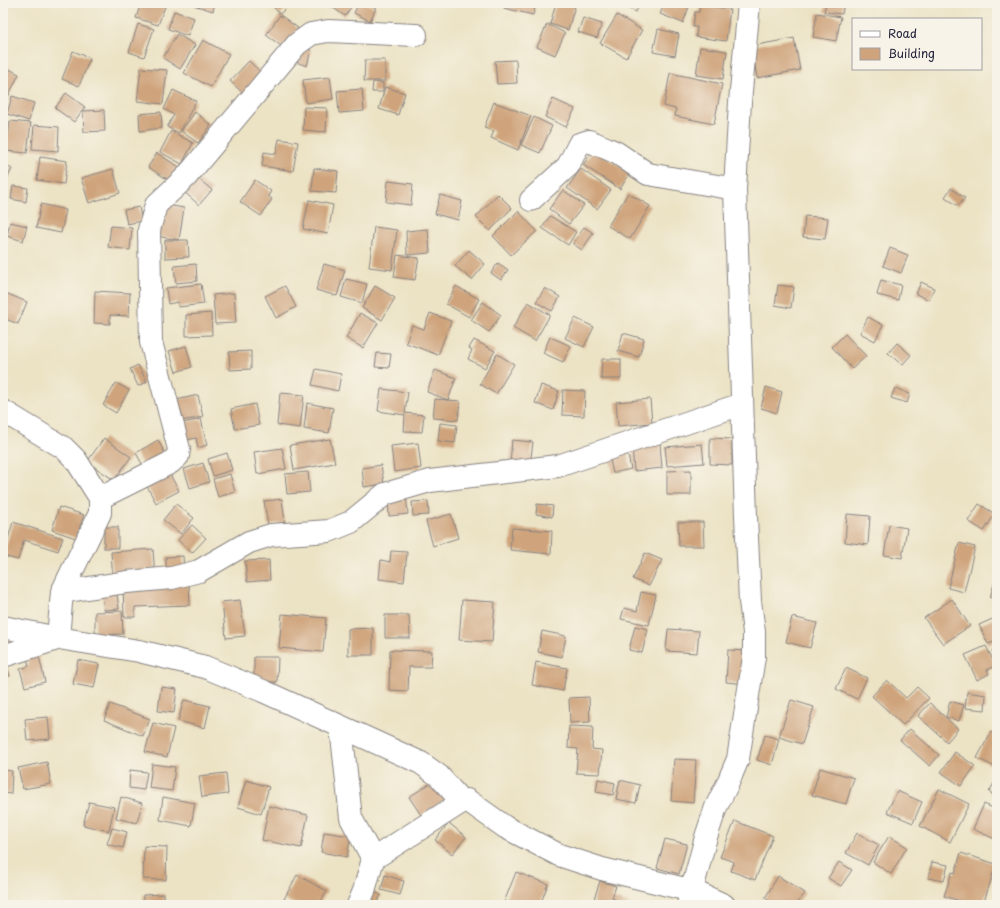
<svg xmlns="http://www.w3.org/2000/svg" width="1000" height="908" viewBox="0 0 1000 908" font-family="'Playpen Sans',sans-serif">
  <rect width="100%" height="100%" fill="#f7f3e8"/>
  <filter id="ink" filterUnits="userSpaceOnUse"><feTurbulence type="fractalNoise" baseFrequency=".025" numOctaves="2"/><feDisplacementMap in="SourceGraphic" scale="8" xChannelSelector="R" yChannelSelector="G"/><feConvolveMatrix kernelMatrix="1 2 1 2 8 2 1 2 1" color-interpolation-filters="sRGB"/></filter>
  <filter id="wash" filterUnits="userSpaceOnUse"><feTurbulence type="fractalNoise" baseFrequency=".012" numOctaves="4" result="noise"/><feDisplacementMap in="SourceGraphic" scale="16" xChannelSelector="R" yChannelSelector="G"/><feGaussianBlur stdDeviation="0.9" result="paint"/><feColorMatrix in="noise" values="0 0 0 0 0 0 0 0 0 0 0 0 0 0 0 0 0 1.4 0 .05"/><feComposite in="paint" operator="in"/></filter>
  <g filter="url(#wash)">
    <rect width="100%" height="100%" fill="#ece3c5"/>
    <g id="blocks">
      <g fill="#cfa47d">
        <path d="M141,3L166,4L158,25L136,18Z"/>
        <path d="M194,3H215L213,11L194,5Z"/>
        <path d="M269,3H291L280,14Z"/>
        <path d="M326,3H354L345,16Z"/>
        <path d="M359,3H366L376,8L370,21L354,13Z"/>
        <path d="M505,3H536L533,15L504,8Z"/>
        <path d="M556,3H567L575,6L568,30L550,24Z"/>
        <path d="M619,3H640L636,12L618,4Z"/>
        <path d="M665,3L690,4L683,23L660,14Z"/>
        <path d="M826,3H844L842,14L824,12Z"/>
        <path d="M700,5L730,9L726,41L696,37L697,27H693L695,12H699Z"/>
        <path d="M174,11L194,18L188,36L168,29Z"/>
        <path d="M817,13L841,17L836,41L813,37Z"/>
        <path d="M280,15L298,28L284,48L266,35Z"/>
        <path d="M617,15L642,30L626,58L600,43Z"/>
        <path d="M583,18L602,24L597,38L578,32Z"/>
        <path d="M138,24L154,29L144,57L129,52Z"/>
        <path d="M547,24L565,33L555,55L537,47Z"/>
        <path d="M658,29L679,34L675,56L653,52Z"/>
        <path d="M177,34L195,45L180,69L163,58Z"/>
        <path d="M794,38L800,70L757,78L752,46Z"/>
        <path d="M203,40L229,54L211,87L184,73Z"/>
        <path d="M298,47L311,50L307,66L293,61Z"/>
        <path d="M700,47L727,51L723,79L696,75Z"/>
        <path d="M73,51L90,58L79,86L62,79Z"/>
        <path d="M365,60H385V81H364Z"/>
        <path d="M516,60L517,83L497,84L495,61Z"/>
        <path d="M249,61L265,76L246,96L230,81Z"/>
        <path d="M3,66L19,74L8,97L3,94Z"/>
        <path d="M141,68L167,70L163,104L137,101Z"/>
        <path d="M670,73L722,84L714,124L675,116L676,109L664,106Z"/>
        <path d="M330,77L333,99L306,103L303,80Z"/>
        <path d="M373,82L383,83V92H372Z"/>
        <path d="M385,87L405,93L398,115L379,109Z"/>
        <path d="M362,89L364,111L339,113L337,91Z"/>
        <path d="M173,90L196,101L179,133L167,127L174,115L164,109Z"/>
        <path d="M66,93L85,107L74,122L55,108Z"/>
        <path d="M12,96L34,103L29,121L7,114Z"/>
        <path d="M553,99L575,109L566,127L545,117Z"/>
        <path d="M494,102L531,116L518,150L491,138L494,131L484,128Z"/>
        <path d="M304,107L327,108L326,132L303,130Z"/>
        <path d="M104,110L105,131L84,132L83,111Z"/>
        <path d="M161,112L162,128L140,131L139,114Z"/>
        <path d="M195,112L211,125L198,143L181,131Z"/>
        <path d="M534,117L552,126L540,153L521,145Z"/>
        <path d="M10,121L31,123L27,153L6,151Z"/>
        <path d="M34,125L59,127L58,151L32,149Z"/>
        <path d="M171,131L193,143L182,164L160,152Z"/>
        <path d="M279,139L298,142L293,171L262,166L264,152L276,154Z"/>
        <path d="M594,149L630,173L620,189L583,165Z"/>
        <path d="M157,153L179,167L170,181L148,167Z"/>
        <path d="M40,157L67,161L64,184L37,180Z"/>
        <path d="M3,164L12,169L3,188Z"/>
        <path d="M314,168L338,171L336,193L312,191Z"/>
        <path d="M113,169L120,193L89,203L81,178Z"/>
        <path d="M581,169L611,190L597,209L567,188Z"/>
        <path d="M195,176L212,190L199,205L182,190Z"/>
        <path d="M255,180L271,191L268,196L272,199L261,216L240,202Z"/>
        <path d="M388,181L413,184L411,205L386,202Z"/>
        <path d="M13,186L28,188L26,202L11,199Z"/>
        <path d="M951,188L965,198L958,206L945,197Z"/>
        <path d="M563,190L584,205L569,224L549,209Z"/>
        <path d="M628,193L650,206L630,239L608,226Z"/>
        <path d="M498,194L512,208L490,231L476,217Z"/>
        <path d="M440,195L462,201L458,220L435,214Z"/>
        <path d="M309,200L333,205L328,234L303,229Z"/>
        <path d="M41,204L66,210L61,233L36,228Z"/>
        <path d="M161,204L184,208L179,240L156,236Z"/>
        <path d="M139,207L142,221L127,224L124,210Z"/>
        <path d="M518,211L537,231L511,255L493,236Z"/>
        <path d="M550,216L576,232L568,245L542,228Z"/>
        <path d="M805,216L828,218L825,239L803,237Z"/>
        <path d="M10,222L27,226L23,241L7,236Z"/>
        <path d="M111,226L132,228L130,250L108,247Z"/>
        <path d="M374,227L397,230L392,270L369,267Z"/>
        <path d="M584,227L593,233L582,250L573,244Z"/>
        <path d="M428,229L430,253L407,255L406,231Z"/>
        <path d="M165,240H188L189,257L165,258Z"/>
        <path d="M890,248L908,255L901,273L883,266Z"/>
        <path d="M469,250L485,264L472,280L455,266Z"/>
        <path d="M397,255L419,258L415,280L394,277Z"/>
        <path d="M498,263L508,270L501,280L491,273Z"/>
        <path d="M196,264L197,281L176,283L174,266Z"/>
        <path d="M324,264L345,270L337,296L316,290Z"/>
        <path d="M346,279L367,284L362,303L341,297Z"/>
        <path d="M881,280L901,285L898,300L877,295Z"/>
        <path d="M921,282L934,288L929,300L916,294Z"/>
        <path d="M201,284L204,304L178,307V302L168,304L166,288Z"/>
        <path d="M778,285L794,287L791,308L775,305Z"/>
        <path d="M285,286L296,307L276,318L265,296Z"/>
        <path d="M375,286L395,298L382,320L362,308Z"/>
        <path d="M456,286L479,299L469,317L446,304Z"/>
        <path d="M545,288L560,297L552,311L536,302Z"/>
        <path d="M95,291L130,293L129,316L110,315V324L94,323Z"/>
        <path d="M3,292L27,302L18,324L3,318Z"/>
        <path d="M234,293L236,323L215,324L213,295Z"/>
        <path d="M483,302L501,315L489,332L471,320Z"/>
        <path d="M528,302L550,315L535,341L513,328Z"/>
        <path d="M211,313L212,335L186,336V315Z"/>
        <path d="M360,313L378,323L363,348L346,338Z"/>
        <path d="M430,313L451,321L438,355L406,343L412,325L424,329Z"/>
        <path d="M868,317L883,325L875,341L860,333Z"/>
        <path d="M575,318L594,327L584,347L565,338Z"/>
        <path d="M623,333L644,339L639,357L618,351Z"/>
        <path d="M845,334L866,356L852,369L832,347Z"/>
        <path d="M550,337L571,346L563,362L543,353Z"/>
        <path d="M474,340L495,351L485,368L468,359L472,350L469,348Z"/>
        <path d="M897,343L911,355L902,365L888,353Z"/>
        <path d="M186,346L192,367L176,372L169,351Z"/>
        <path d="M251,351V369L230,370L229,352Z"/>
        <path d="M377,353L391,354L389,368L375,367Z"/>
        <path d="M497,354L514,364L496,394L480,384Z"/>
        <path d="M602,359H621V379H601Z"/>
        <path d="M138,365L147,382L138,386L130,369Z"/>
        <path d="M316,369L341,374L338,391L312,385Z"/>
        <path d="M435,370L456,378L448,400L427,392Z"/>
        <path d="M116,383L129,390L116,413L103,405Z"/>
        <path d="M541,385L559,391L553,410L535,403Z"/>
        <path d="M766,387L782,392L777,413L761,408Z"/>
        <path d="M895,388L910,394L907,403L891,398Z"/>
        <path d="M381,389L408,392L405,413L424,415L422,432L404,431L405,415L378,411Z"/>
        <path d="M563,390L585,391L584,416L562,415Z"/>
        <path d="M280,393L304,395L300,428L277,425Z"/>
        <path d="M198,395L203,417L176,422L172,401Z"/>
        <path d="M435,399L460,401L458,420L433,418Z"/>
        <path d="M650,399L652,423L618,426L616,402Z"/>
        <path d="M307,403L333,408L329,433L304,429Z"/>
        <path d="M255,404L259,425L235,429L231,409Z"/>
        <path d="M201,419L207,445L198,448L196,438L187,440L183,423Z"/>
        <path d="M440,423L457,425L455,443L438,441Z"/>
        <path d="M104,438L131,457L114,480L87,462Z"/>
        <path d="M710,438L732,439V465L710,464Z"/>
        <path d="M330,439L335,463L294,470L290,445Z"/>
        <path d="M158,440L168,459L146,471L136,453Z"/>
        <path d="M512,440L533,442L530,465L510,463Z"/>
        <path d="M418,443L421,468L394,472L391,446Z"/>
        <path d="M660,443L662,468L634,471L632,446Z"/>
        <path d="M702,444L704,463L667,466L665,447Z"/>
        <path d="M282,448L286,469L257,474L254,452Z"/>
        <path d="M627,451L631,469L613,473L609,456Z"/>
        <path d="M227,453L232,470L213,476L208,459Z"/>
        <path d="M203,463L209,482L190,488L184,469Z"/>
        <path d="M381,465L384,484L364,487L362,468Z"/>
        <path d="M167,469L179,491L156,503L144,481Z"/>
        <path d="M691,470V495H667V471Z"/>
        <path d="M308,472L310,492L287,494L285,474Z"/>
        <path d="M230,474L235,492L218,497L213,479Z"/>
        <path d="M406,494L408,514L389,516L388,495Z"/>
        <path d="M282,499L285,522L268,525L264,501Z"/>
        <path d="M428,501L429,515L413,516L412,502Z"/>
        <path d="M176,504L194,518L181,534L163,520Z"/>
        <path d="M537,504L553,506L552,517L536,514Z"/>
        <path d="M979,504L995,514L984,531L968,521Z"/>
        <path d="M59,507L84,515L76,538L52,530Z"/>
        <path d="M451,514L458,538L433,546L426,521Z"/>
        <path d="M847,514L870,516L868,545L845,542Z"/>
        <path d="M13,522L63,538L58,551L24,540L18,560L3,556Z"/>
        <path d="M678,522H703L704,546H679Z"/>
        <path d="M192,525L206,538L192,553L178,540Z"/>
        <path d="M889,525L907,528L902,558L884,555Z"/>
        <rect x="104" y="527" width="14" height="21"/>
        <path d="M512,528L552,531L551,554L510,550Z"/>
        <path d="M959,543L975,547L964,592L948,588Z"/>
        <path d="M153,549L155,577L113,580L111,552Z"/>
        <path d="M391,551L407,552L404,582L379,579L381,560L390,562Z"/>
        <path d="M645,553L662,560L649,586L633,579Z"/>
        <path d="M183,556L184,573L166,574V557Z"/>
        <path d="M269,560L270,580L247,582L245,561Z"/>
        <path d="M997,575V599L990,597Z"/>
        <path d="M189,583L190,605L135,607V617H124L123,586Z"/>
        <path d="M116,586L119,609L104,610L101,588Z"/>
        <path d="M641,592L656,595L649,625L621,619L624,608L637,611Z"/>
        <path d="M952,599L970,626L943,644L924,618Z"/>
        <path d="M240,600L245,636L226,638L222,602Z"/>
        <path d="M462,600L495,602L492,642L459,640Z"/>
        <path d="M122,611L123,634L95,635V612Z"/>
        <path d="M282,614L326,618L323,652L279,648Z"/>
        <path d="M385,615H409L410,638H385Z"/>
        <path d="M792,617L817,623L810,648L786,642Z"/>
        <path d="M997,617V641L988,644L979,625Z"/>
        <path d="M635,626L648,629L642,653L629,650Z"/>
        <path d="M373,628V655H348V629Z"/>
        <path d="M668,629L699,631L697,653L666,651Z"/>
        <path d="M542,631L566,636L562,657L538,652Z"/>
        <path d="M986,646L996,666L987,670L989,674L977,680L965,655Z"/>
        <path d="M997,648V663L992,650Z"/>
        <path d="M390,650L432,651L431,667H409L408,691L389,690Z"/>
        <path d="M728,650L749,651L746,684L726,682Z"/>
        <path d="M39,656L45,682L25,687L20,669L29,666L27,658Z"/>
        <path d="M254,657H278L277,682H254Z"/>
        <path d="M5,660L10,676L3,678V661Z"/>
        <path d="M78,660L99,664L94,688L73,684Z"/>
        <path d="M536,662L567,668L563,691L532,685Z"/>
        <path d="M846,668L867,678L857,699L836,689Z"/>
        <path d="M887,680L906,698L917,687L929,698L903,725L872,696Z"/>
        <path d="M161,687L177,689L174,713L158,711Z"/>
        <path d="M967,692L986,695L985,710L965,708Z"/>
        <path d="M589,697L590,722L570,723L569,698Z"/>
        <path d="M184,700L210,706L205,728L178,721Z"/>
        <path d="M791,700L814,707L802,744L779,737Z"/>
        <path d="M950,701L964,705L959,721L946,717Z"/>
        <path d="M930,703L958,729L947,742L918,716Z"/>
        <path d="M110,704L150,719L143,736L104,720Z"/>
        <path d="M48,717L50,739L27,741L25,719Z"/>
        <path d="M153,723L174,728L167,757L145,752Z"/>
        <path d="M569,726L593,727L592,749L602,750L600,774L576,773L578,749L568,748Z"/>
        <path d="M910,729L939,755L930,766L900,740Z"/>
        <path d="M991,732L997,735V768L977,758Z"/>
        <path d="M765,735L779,739L772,765L757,760Z"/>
        <path d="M955,752L975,766L961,786L941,772Z"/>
        <path d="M674,759L696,760L693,803L671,801Z"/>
        <path d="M47,762L51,784L23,789L18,768Z"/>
        <path d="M152,764L175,767L172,791L149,788Z"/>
        <path d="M820,768L854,778L846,804L812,795Z"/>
        <path d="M3,770L12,771L11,794L3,793Z"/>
        <path d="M130,770L147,772L144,790L129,788Z"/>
        <path d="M226,773L228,794L202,797L199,776Z"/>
        <path d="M997,778V796L989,792Z"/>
        <path d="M437,779L449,797L421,815L409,797Z"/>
        <path d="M598,779L615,783L613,795L596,792Z"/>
        <path d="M246,780L269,787L261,814L238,807Z"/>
        <path d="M620,780L640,785L636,803L616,799Z"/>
        <path d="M939,789L969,804L950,842L920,826Z"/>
        <path d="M897,791L922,802L913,823L887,812Z"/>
        <path d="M121,797L142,803L137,823L116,818Z"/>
        <path d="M163,797L195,803L191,826L160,820Z"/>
        <path d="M89,802L114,807L109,831L83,825Z"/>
        <path d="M984,804L997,810V840L973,829Z"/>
        <path d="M269,806L308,815L301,848L262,840Z"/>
        <path d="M735,821L773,836L755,880L731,871L734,862L720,857Z"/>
        <path d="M449,823L466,837L452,854L435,840Z"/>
        <path d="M112,828L127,832L123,848L107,844Z"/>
        <path d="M324,832L351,836L347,857L321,852Z"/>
        <path d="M857,833L879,845L868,865L846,853Z"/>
        <path d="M889,836L907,847L891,874L873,862Z"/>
        <path d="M665,839L687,844L679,874L657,868Z"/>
        <path d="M144,846L167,847L166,880L143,879Z"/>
        <path d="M961,853L996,864L983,905H972L944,896L952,872L955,873Z"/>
        <path d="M839,862L852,870L841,886L828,878Z"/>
        <path d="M932,862L948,865L944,881L928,878Z"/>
        <path d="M516,872L548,884L540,905H503Z"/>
        <path d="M297,875L327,891L319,905H296L284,899Z"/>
        <path d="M385,875L404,881L400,895L381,890Z"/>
        <path d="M778,876L805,893L796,905H776L765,898Z"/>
        <path d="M600,881L616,886L612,898L631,905H592Z"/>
        <path d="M367,888L381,895L376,905H368Z"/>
        <path d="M164,894L165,905H143V895Z"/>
      </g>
    </g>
  </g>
  <g filter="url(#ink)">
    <use href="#blocks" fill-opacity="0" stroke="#878280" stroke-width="1"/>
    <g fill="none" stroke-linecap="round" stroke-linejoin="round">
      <defs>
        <g id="street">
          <path d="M531,200L568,166L579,144L589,141L606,148L617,153L648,174L735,189"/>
          <path d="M3,411L64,448L76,460L100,498V513L62,592L58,638"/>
          <path d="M100,498L170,463L178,456L179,449L151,342L149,230L156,205L186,177L297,44L311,34L328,31L416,35"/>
          <path d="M62,592L127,582L172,578L199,571L249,542L271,535L329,531L351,522L385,494L430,481L558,466L742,404"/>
          <path d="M3,627L58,638L139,651L205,667L263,691L421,763L439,776L462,802L467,800L505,827L559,855L602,869L693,891L724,905"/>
          <path d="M3,656L57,639"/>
          <path d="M341,727L351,818L373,859"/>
          <path d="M358,905L364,891L373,859L462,802"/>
          <path d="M688,905L706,837L716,807L727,785L738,759L754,657V632L750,601L746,516L735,189L740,102L749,3"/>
        </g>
      </defs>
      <use href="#street" stroke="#878280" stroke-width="24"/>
      <use href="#street" stroke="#fff" stroke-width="22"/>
    </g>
  </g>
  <rect width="1000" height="908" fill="none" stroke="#f7f3e8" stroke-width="16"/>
  <rect x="852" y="18" width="130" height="52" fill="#f7f3e8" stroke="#a29fa3"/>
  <rect x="860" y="31" width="20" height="6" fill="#ffffff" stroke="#a29fa3"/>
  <text x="888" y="38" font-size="12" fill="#22223b">Road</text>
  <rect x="860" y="48" width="20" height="12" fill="#cfa47d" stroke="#a29fa3"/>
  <text x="888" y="58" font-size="12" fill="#22223b">Building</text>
</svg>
